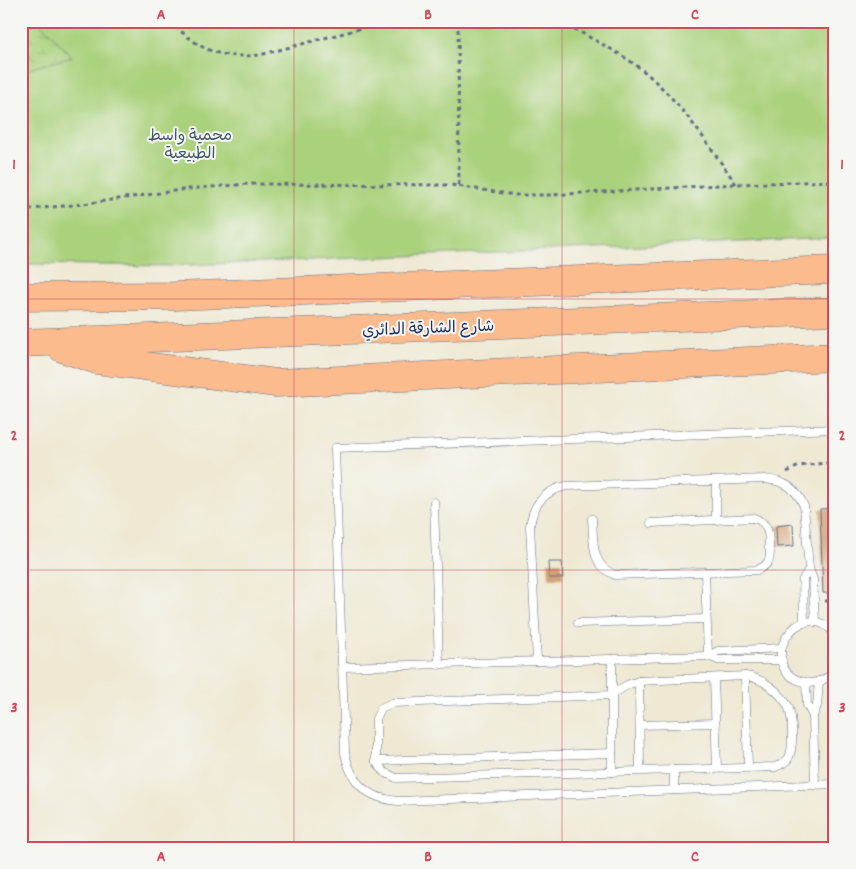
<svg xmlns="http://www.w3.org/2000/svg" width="856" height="869" viewBox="0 0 856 869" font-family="Dekko,'Playpen Sans Arabic',sans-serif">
  <defs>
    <pattern id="wetland-marsh" width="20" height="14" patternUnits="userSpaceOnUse" patternTransform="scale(1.25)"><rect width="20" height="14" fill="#aad17b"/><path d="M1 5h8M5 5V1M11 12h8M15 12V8" fill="none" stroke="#92b46d"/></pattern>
  </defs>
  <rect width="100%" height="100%" fill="#f6f6f2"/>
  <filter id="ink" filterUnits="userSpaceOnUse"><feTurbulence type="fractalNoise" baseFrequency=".02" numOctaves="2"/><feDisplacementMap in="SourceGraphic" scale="10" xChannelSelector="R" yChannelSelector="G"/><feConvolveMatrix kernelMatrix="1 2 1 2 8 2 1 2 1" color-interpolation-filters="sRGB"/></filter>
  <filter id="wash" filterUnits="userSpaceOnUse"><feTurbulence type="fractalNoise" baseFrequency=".0096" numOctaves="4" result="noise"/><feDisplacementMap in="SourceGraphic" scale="20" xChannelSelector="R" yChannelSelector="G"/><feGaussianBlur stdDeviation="1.12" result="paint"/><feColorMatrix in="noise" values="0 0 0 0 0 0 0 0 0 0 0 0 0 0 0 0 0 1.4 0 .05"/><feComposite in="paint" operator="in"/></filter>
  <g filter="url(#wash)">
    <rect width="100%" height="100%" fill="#efe9d4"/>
    <path fill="#aad17b" stroke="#62806c" d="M21,21H835V238L169,266L21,264Z"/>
    <path fill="url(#wetland-marsh)" stroke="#62806c" d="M40,22L72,57L21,71V27Z"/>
    <g id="blocks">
      <g fill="#d3a174">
        <path d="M835,508V593H823L820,509Z"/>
        <path d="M793,524L794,546L777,547L776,526Z"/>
        <path d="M548,562H562L563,578H549Z"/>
      </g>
    </g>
  </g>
  <g filter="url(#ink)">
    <use href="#blocks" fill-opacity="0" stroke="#657087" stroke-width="1"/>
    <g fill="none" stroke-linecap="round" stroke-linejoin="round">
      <defs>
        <g id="lane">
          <path d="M835,429L335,448L345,753C351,783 366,798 398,801L835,784"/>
          <path d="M716,481V520"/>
          <path d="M434,502L439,665"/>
          <path d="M592,519C594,542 590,565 615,575L757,570C762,568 767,565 769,560C770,556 770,551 769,548C769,534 769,523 754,518L651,523"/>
          <path d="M705,572L708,656"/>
          <path d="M578,623L706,619"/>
          <path d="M804,623L803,579L809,569"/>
          <path d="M835,634C799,591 752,669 804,682C816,685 827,679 835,671"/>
          <path d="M708,656L718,660H782"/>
          <path d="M537,661L530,526C533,504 544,491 566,486L765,479C785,481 796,488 804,506L809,569L813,579L815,622"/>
          <path d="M343,667L708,656L718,651L781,648"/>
          <path d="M745,676C763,678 779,691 788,706C793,716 794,751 788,759C785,763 780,765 775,767L396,778L384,772L376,761V719L381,708L392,703L611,695L627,685L639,681Z"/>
          <path d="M745,676L748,767"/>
          <path d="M714,678L717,768"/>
          <path d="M639,681L640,770"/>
          <path d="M806,682L807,705L813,716"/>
          <path d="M640,725L715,723"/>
          <path d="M376,761L612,753"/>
          <path d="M612,772V659"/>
          <path d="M815,785L813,716L817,706L819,681"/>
          <path d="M674,790V770"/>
        </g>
        <g id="highway">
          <path d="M21,297L175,296L835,270"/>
          <path d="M21,343L835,311"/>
          <path d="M62,348L97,360L276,383L835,357"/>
        </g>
      </defs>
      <use href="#lane" stroke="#657087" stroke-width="9"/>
      <use href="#highway" stroke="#657087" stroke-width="29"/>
      <g stroke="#657087" stroke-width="3" stroke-dasharray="4 4" stroke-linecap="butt">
        <path d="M169,21C202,50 215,59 260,55L378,24L435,21"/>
        <path d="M458,21L459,186"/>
        <path d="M560,21C586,36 616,50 640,68C680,100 707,143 736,184"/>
        <path d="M21,210L83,204L188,189L248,184L451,185L515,195H551L736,184L835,181"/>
        <path d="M787,472L799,466L835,462"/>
        <path d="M825,601H835"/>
      </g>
      <use href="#lane" stroke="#fff" stroke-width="8"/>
      <use href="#highway" stroke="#fbbb8d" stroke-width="28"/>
    </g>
  </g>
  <path fill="none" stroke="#d1495b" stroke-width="1" stroke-opacity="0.55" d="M294,21V848M562,21V848M21,299H835M21,570H835"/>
  <g text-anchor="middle" stroke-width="4" stroke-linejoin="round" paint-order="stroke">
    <g font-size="16" fill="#3f5865" stroke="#f6f6f2">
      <text x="190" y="140">محمية واسط<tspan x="190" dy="18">الطبيعية</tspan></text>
    </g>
    <g font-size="16" fill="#1b2f5e" stroke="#f6f6f2">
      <text transform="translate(428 327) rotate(-2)" y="6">شارع الشارقة الدائري</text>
    </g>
  </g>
  <rect width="856" height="869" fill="none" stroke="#f6f6f2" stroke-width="55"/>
  <rect x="28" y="28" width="800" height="814" fill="none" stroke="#d1495b" stroke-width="2"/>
  <g font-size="16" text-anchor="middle" font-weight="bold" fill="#d1495b">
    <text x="161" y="19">A</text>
    <text x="428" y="19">B</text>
    <text x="695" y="19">C</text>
    <text x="14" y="169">1</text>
    <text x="842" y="169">1</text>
    <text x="14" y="440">2</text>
    <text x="842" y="440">2</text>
    <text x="14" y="712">3</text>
    <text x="842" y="712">3</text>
    <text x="161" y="861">A</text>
    <text x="428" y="861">B</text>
    <text x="695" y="861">C</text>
  </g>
</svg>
